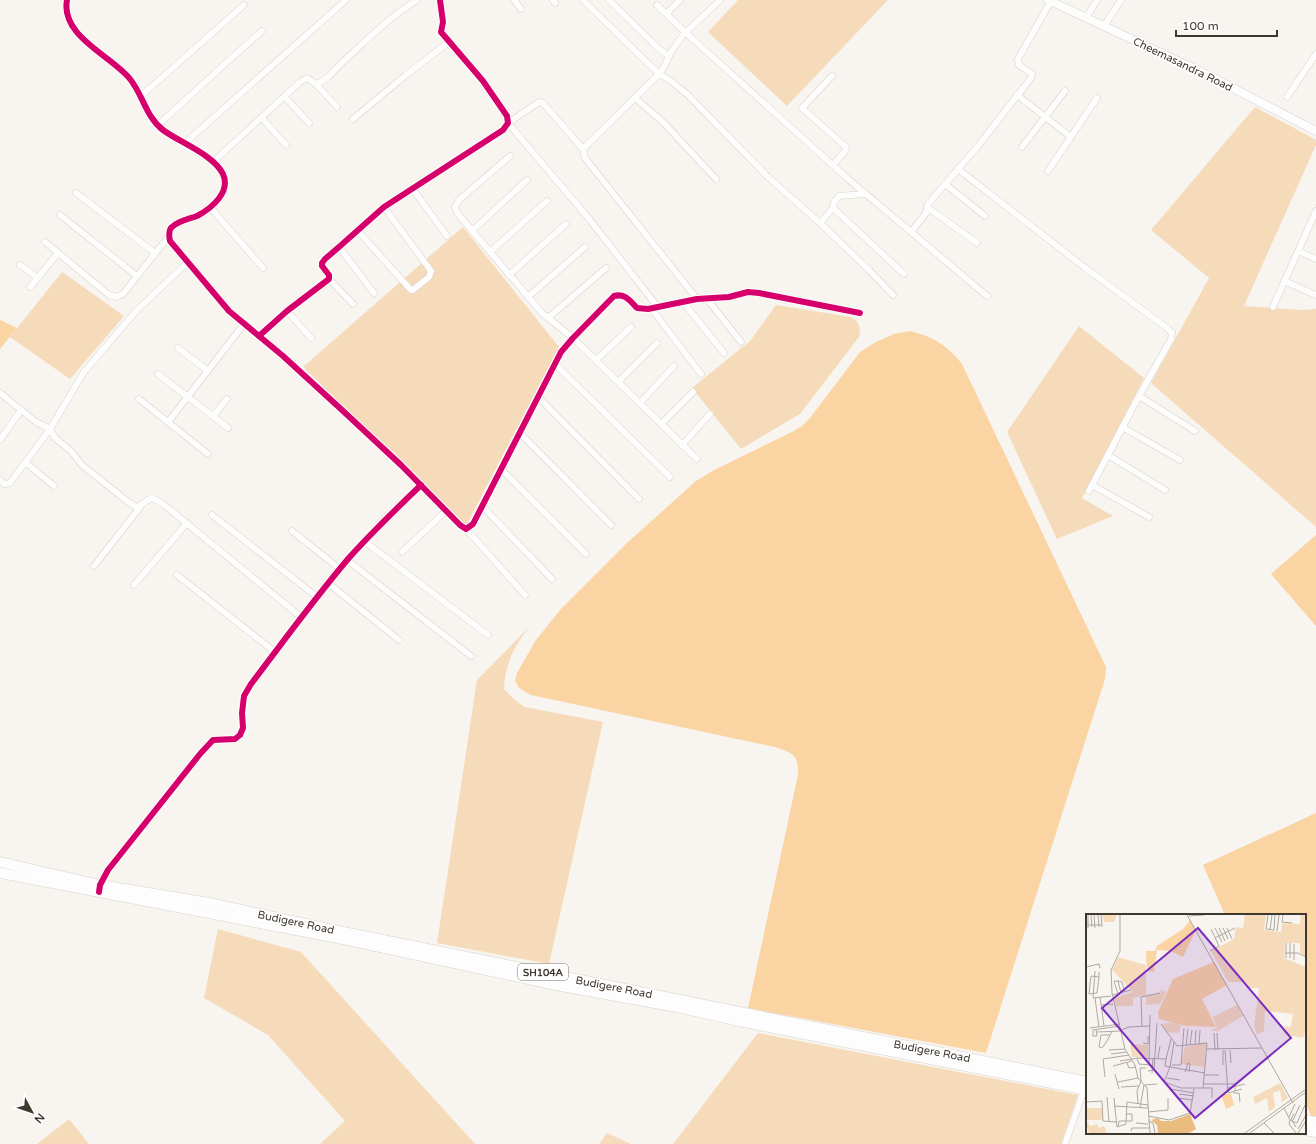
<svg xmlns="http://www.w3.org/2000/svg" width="1316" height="1144" viewBox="0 0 1316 1144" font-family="'Varela Round',sans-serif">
  <rect width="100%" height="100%" fill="#f8f4ef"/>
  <g fill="#f6dbbb">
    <path d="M738,0H888L787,106L708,32Z"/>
    <path d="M1255,107L1316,140V145L1244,306L1303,310L1316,309V527L1151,383L1209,278L1151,230Z"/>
    <path d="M463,227L559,347L466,526L303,367Z"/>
    <path d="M62,272L124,316L70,379L10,337Z"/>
    <path d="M776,305L851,317C859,321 861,328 859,337L800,414L741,449L692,388L750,341Z"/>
    <path d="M1079,326L1144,378L1082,498L1113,516L1057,539L1007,432Z"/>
    <path d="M533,623C516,642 505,663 504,689L515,700L525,707L603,722L549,964L437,943L477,680Z"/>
    <path d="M218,929L301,952L475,1144H320L345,1121L268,1035L204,998Z"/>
    <path d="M758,1033L1078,1095L1061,1144H673Z"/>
    <path d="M69,1119L89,1144H37Z"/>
    <path d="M607,1133L631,1144H599Z"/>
  </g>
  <g fill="#fad4a3">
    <path d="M0,320L17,328L0,349Z"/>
    <path d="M910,331C934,337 947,345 962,364L1106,667L1105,679L986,1053L748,1008L798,775C799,755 793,753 775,747L531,695L519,688L515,681L517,673L536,640L561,609L627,543L696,481L714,470L792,432L802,426L810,418L860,352L876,342L894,334Z"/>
    <path d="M1316,535V626L1271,574Z"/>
    <path d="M1316,813V1116H1311L1305,1101V915H1225L1203,865Z"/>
  </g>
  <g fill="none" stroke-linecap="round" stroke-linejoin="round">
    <defs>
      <g id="minor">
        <path d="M67,0C60,36 112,56 130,79C143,95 146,117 163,130C179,142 214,155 223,174C231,192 212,208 197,216C189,219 178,221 172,227C168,230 169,236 170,241L229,311L283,356L342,410L401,465L460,525L466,529L473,524L561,352L573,338L614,296C625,293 630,301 637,308L648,309L697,299L729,297L748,292L759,293L860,313"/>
        <path d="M514,0L521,9"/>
        <path d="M553,0L555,3"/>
        <path d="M583,0L659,74L668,79L687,94L768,177L820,223L869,270L893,295"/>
        <path d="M609,0L659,49L669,56"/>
        <path d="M657,5L685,32L847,178L987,296"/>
        <path d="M666,14L680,0"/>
        <path d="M1086,18L1097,0"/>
        <path d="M1104,26L1121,0"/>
        <path d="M832,76L802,108L846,147V150L833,165"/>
        <path d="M316,84L337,107"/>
        <path d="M1017,95L1071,137"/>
        <path d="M141,96L244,5"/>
        <path d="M285,97L309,123"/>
        <path d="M1287,97L1316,54"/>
        <path d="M635,98L663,122L716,179"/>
        <path d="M262,118L286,145"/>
        <path d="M353,119L406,75L449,42"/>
        <path d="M158,125L227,62L262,31"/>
        <path d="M185,143L346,0"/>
        <path d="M1022,147L1065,91"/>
        <path d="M583,149L543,103L539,102L508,123L590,220L657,306"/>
        <path d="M510,156L459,200L455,207L458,214L542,313L573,338L697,459"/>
        <path d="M213,162L300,82L307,78L316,84C328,81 337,66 347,58C369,38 391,16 417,0"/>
        <path d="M958,169L1084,267L1167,328L1172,333L1171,339L1139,396L1089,491"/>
        <path d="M1048,171L1097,98"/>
        <path d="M945,184L985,216"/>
        <path d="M412,188L447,236"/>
        <path d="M76,193L155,253"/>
        <path d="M210,207L263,268"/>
        <path d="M927,207L977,243"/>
        <path d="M833,208L904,274"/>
        <path d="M60,215L137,276"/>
        <path d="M820,223L833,208L834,202L839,196L866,194"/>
        <path d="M357,230L411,290H413L429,277L431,271L384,207"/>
        <path d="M472,231L527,180"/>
        <path d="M912,231L926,213L928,204L978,146L1031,78L1032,74L1019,65L1018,59L1051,1"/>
        <path d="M45,242L109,295L116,297L123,294L169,236"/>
        <path d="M339,247L374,293"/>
        <path d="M1298,251L1316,259"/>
        <path d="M490,252L547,201"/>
        <path d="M20,265L38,278"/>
        <path d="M509,275L566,224"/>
        <path d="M329,279L353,304"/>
        <path d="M1284,281L1316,295"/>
        <path d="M30,287L58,253"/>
        <path d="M528,297L585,247"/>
        <path d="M697,299L585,158L583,149L659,74L664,67L671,52L683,35L720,0"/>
        <path d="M707,299L741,342"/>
        <path d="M683,302L724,353"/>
        <path d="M1273,307L1316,211"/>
        <path d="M651,308L701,374"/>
        <path d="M287,311L311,338"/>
        <path d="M548,318L606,268"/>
        <path d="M259,336L287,311L329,279V275L322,266V263L325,259L339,247L384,207L503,130L508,123L507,116L483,81L441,32L443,22L440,0"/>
        <path d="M178,348L208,371"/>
        <path d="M596,360L631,327"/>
        <path d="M555,364L670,477"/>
        <path d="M158,374L228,428"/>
        <path d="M618,382L657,343"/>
        <path d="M0,393L36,422L50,429L55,438L71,451L82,465L127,501L136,507C142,506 145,500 152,498L163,504L301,617"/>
        <path d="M1139,396L1195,431"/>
        <path d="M538,397L639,499"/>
        <path d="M139,399L208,454"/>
        <path d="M640,403L674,366"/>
        <path d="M213,416L227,399"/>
        <path d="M168,422L244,324"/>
        <path d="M661,424L693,392"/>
        <path d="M1122,427L1180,460"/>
        <path d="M520,433L611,525"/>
        <path d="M0,440L21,410"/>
        <path d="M682,445L710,414"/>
        <path d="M1108,455L1165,490"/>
        <path d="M26,463L54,486"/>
        <path d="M501,469L586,554"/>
        <path d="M0,480L4,484L10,483L50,429L84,372L136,311L188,262"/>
        <path d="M1092,485L1149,517"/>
        <path d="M482,506L552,579"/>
        <path d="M212,515L317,597"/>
        <path d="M466,529L525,595"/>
        <path d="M292,531L340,569"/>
        <path d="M364,541L488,635"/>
        <path d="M402,552L446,511"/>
        <path d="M347,560L471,656"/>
        <path d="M94,566L141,506"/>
        <path d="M177,575L275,652"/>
        <path d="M328,583L399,640"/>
        <path d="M134,585L187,523"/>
        <path d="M100,887L108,870L200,754L213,740L235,739L240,735L243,728L242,713L244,696L251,684C283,642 314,599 348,559C371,533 396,509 421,485"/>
        <path d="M1065,1144L1084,1090"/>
      </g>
      <path id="tertiary" d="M1048,0L1204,73L1316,131"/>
      <g id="primary">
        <path d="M0,862L100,885L209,903L343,932L1087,1082"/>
        <path d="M0,873L343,939L556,985L677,1007L739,1021L1087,1090"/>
        <path d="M1305,1120L1316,1122"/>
        <path d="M1305,1130L1316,1132"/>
      </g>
    </defs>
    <use href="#minor" stroke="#d7d2cb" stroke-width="7"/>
    <use href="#tertiary" stroke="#d7d2cb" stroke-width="9"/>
    <use href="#primary" stroke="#d7d2cb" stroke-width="11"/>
    <use href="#minor" stroke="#fefdfd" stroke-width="6"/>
    <use href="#tertiary" stroke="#fefdfd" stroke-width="8"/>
    <use href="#primary" stroke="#fefdfd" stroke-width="10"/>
    <defs>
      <g id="cycleway">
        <path d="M67,0C60,36 112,56 130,79C143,95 146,117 163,130C179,142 214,155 223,174C231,192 212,208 197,216C189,219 178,221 172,227C168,230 169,236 170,241L229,311L283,356L342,410L401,465L460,525L466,529L473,524L561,352L573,338L614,296C625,293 630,301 637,308L648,309L697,299L729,297L748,292L759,293L860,313"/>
        <path d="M259,336L287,311L329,279V275L322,266V263L325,259L339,247L384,207L503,130L508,123L507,116L483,81L441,32L443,22L440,0"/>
        <path d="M99,892L100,885L108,870L200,754L213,740L235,739L240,735L243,728L242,713L244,696L251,684C283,642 314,599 348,559C371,533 396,509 421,485"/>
      </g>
    </defs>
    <use href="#cycleway" stroke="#fff" stroke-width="8"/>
    <use href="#cycleway" stroke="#d6006c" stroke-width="6"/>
  </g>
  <g text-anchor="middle" stroke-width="3.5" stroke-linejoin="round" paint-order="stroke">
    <rect fill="#fff" stroke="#79746d" stroke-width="1" x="518" y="964" width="50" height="16" rx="3"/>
    <g font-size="10" font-weight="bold" fill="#3f382f">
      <text x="543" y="976">SH104A</text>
    </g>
    <g font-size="11" fill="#3f382f" stroke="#fff">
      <text transform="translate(1183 64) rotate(26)" y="4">Cheemasandra Road</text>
      <text transform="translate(296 922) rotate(12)" y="4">Budigere Road</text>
      <text transform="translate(614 987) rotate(11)" y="4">Budigere Road</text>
      <text transform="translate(932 1051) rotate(11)" y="4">Budigere Road</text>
    </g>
  </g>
  <g transform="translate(1086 914)">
    <rect width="220" height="220" fill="#f8f4ef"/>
    <path d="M16,1H31L28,8H18ZM159,1H180L178,16L195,18L196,9L214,10L215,1H220V42L214,39V29H199L198,44L220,53V115L217,124L198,120L199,112L205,113L207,100L179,97L178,117L171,121L168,112L173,74H161L159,68H142L125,37L148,25L150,13L157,14ZM32,43L60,51V81L47,84V92H30L28,84L47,78L26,56ZM74,75L80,78L74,90L60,91V82L75,79ZM151,91L157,102L132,117L124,116L131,114L127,103ZM87,108L95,111L93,119L80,118L76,110ZM120,128L118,153L95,150L99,133ZM44,130L62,131V143H46ZM194,169L202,184L196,188L194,176L187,179L189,193L183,198L181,184L169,190L167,183ZM1,194H17V206H1ZM2,208L4,212L11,210L13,214L18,212L21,219H3L0,210Z" fill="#f6dbbb"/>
    <path d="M104,6L110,16L97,43L84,37L71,36L68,58L61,57L60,37H69L71,32L97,15ZM128,48L141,71L116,85L130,113L100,112L73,105L72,98L87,65ZM135,180H145L148,191L140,195Z" fill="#fad4a3"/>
    <path d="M104,200L110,215L103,219H72L71,211L65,206L72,204L75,207H85Z" fill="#eabc7e"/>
    <path fill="none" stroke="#aea9a2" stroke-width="1" d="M2,1V14M5,1L6,13M8,1L9,14M12,1L13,13M15,1L16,13M34,1V37L25,56L26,79L39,135L49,151L52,164L61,174L64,219M101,1L207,189M182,1L180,15L188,16L189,1M197,1L196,8L206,9M103,2L118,1M0,11H16M129,14L136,28M133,14L139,27M137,14L142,25M141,14L146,25M184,16L186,1M191,17L193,1M129,24L149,14M208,30V46M124,37L133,32L125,15M199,39H212L220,43M200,44V29M204,44V29M0,53L13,50L14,54M9,57L7,84L25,82M13,63L5,62L3,80L11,79L13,63V58M32,67L36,68L39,78M32,80L28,67H32L35,79M27,81L45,76M14,83L18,112M9,84L13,113M15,91L27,90M75,110L91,132L121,129L117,174H95L78,168M56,112L55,83L74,79M4,114L34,110M10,115L11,122H7V116L34,112M35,116L43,113L64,112M11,118L35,117M128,119L129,136M131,119L132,136M24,121H15L13,133L16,134L21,127L26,117M57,129L62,130V123H64M109,130L110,116M113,130L114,116M104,131L106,116M100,132L102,115M120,135L176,134M23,136L39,135M137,136V151M139,136L142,179L156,175M144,136L145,149M25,140L41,138M51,144L53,150L64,151M72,144L74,132M80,145L79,152L84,153L88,128M34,147L52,144L80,145L85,125M41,149L43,154L50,153M63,149L64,101M86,151H95L98,114M27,152L46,147M62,157L68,156L71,109M99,158L102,149L104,150L103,158M66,159L67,144M29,160L33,175M119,161H133M19,163L17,145L43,141M81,164L94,166M32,168L52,164M78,168L84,153L119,159M118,170H149V177M59,171L71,170M35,173L53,172M117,174H126V184M142,174L159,170M84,175L108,179M147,179H153L154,188M93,180L108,182M21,183L23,208M28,184L31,213L40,210L41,188L62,191M92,184L107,186M0,188L16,187L17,207L30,208M52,189L51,177L55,167L54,154H60M28,192L62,194M54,193L58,171M198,194L204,206L203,210L210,219M62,198L82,196V184M208,200L205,205L210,213M62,202L83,206L104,199L108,175M203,203L209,190M204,206L211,209L219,191M207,206L214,191M62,207L67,209L69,219M50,209L62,210M178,209L188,219M32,213L33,207H46V200H40M212,215L220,201M45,217L46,214H63M159,219L220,175M164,219L220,178M212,219L220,207"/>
    <path fill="#7b2cbf" fill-opacity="0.15" stroke="#7b2cbf" stroke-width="2" d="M112,14L205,124L109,204L16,94Z"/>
    <rect width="220" height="220" fill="none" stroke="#3f382f" stroke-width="2"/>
  </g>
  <g transform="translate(32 1112) rotate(130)" stroke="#ffffff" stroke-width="3" paint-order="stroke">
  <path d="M0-3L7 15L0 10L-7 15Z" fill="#3f382f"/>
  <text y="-6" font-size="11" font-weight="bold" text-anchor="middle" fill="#3f382f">N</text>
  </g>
  <path d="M1176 30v6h101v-6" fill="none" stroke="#3f382f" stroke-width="2"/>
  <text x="1182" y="30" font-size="12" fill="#3f382f" stroke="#ffffff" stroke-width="3" paint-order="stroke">100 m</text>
</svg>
